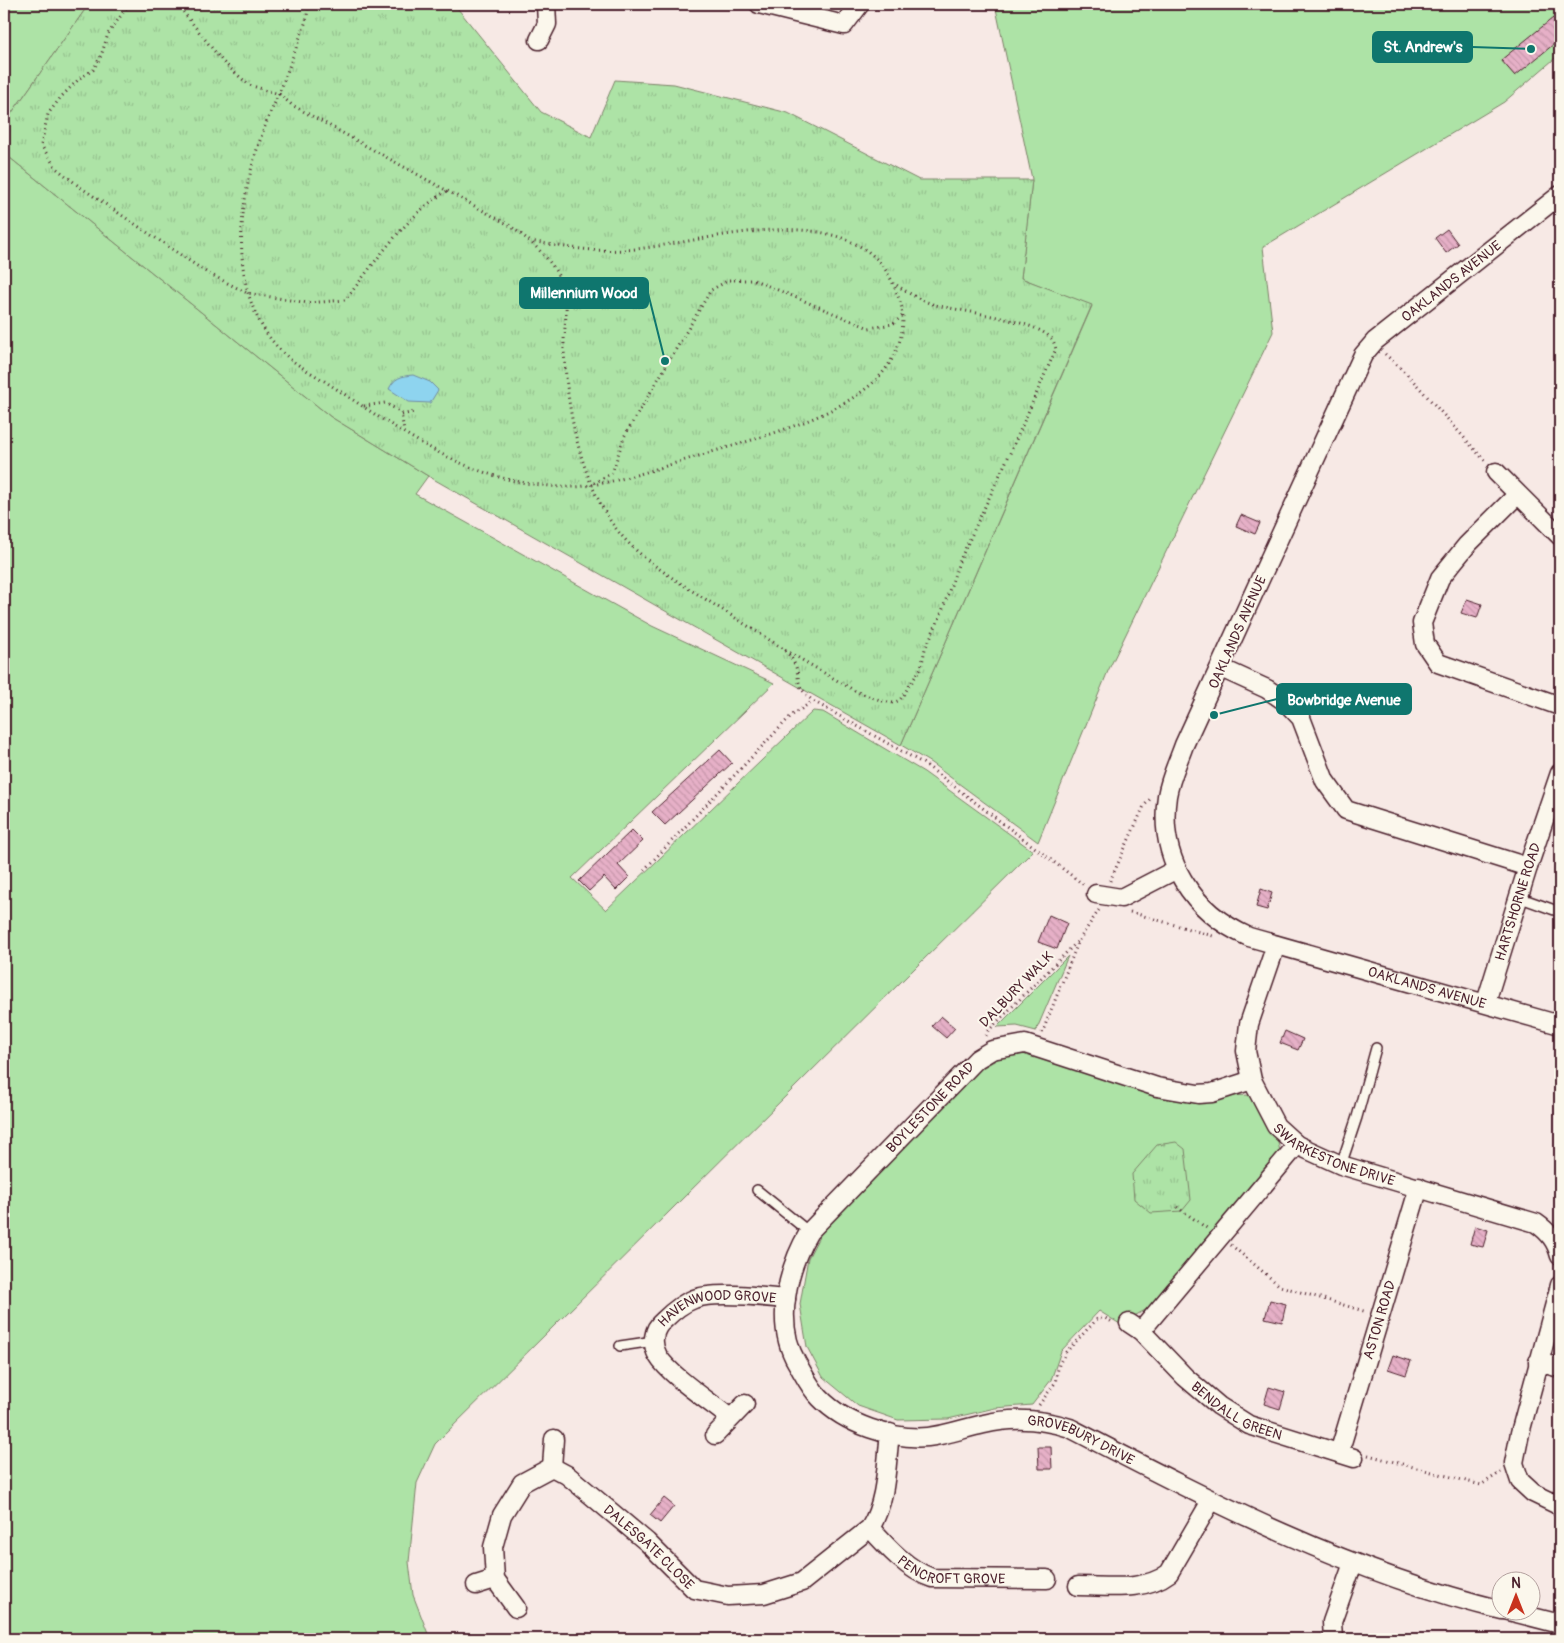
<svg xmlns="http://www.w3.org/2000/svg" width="1564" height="1643" viewBox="0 0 1564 1643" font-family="Pangolin,sans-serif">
  <defs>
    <pattern id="park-tufts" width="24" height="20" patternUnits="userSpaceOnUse" patternTransform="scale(1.25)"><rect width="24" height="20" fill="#ade3a6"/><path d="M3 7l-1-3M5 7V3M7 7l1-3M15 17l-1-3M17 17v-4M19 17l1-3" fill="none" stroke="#96c28f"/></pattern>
    <pattern id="building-back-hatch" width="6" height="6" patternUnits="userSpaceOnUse" patternTransform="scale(1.25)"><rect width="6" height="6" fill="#e6b0c7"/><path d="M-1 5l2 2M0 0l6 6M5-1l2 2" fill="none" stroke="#c797ab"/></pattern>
  </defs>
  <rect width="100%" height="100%" fill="#f7e9e5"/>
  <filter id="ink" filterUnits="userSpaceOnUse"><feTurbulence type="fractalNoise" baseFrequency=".02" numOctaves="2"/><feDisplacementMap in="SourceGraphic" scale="10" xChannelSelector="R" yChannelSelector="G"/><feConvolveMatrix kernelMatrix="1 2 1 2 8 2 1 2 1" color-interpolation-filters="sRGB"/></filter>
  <g filter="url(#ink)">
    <g fill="#ade3a6" stroke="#7c8168">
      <path d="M4,4H89L4,124Z"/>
      <path d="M995,4H1560V54L1504,102L1263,247L1273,332L1108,671L1038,842L931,763L901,745L1092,306L1021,278L1032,179Z"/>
      <path d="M4,153L331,417L428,476L415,494L652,626L774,683L572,878L606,910L813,711L823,712L924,772L1033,851L435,1444L417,1483L409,1562L413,1595L430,1639H4Z"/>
      <path d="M1068,956L1036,1031L1017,1026L997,1027Z"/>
      <path d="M1024,1052L1156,1097L1198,1103L1229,1096L1249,1095L1277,1136L1280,1152L1147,1309L1120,1324L1099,1311L1061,1351L1051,1380L1032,1405L995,1408L948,1419L898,1420L858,1406L823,1377L807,1347L800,1304L808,1258L821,1233L972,1074L1001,1057Z"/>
    </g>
    <g fill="url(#park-tufts)" stroke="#7c8168">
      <path d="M89,4H454L541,112L591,137L615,80L674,84L788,113L919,180H1032L1021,278L1092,305L901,745L428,476L331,417L4,153V124Z"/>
      <path d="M1176,1142L1185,1149L1191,1200L1182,1211L1151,1213L1134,1199L1132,1174L1157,1145Z"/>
    </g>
    <path fill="#8ed4ef" stroke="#738ca1" d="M413,375L430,382L438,390L430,403L409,402L389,389C394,378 401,376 413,375Z"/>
    <g fill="url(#building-back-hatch)" stroke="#4a1f2b">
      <path d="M1553,18L1560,27V39L1515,76L1501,60Z"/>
      <path d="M1447,229L1458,244L1446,253L1435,238Z"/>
      <path d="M1241,515L1260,523L1255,534L1236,526Z"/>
      <path d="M1467,599L1482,604L1477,618L1461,613Z"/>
      <path d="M720,750L732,763L665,825L652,812Z"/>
      <path d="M632,830L643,841L618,865L629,877L616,890L604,877L589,891L579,881Z"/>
      <path d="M1261,889L1272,893L1267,910L1256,907Z"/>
      <path d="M1049,915L1067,923L1057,949L1038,942Z"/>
      <path d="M941,1016L955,1028L946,1038L932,1026Z"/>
      <path d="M1285,1031L1303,1039L1298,1050L1280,1043Z"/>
      <path d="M1475,1226L1488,1230L1483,1247L1470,1244Z"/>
      <path d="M1270,1300L1286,1304L1282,1322L1265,1318Z"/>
      <path d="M1393,1355L1411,1361L1406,1375L1388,1369Z"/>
      <path d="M1269,1387L1285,1392L1280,1409L1264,1404Z"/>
      <path d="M1038,1447H1051L1052,1469H1039Z"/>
      <path d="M664,1498L674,1506L660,1523L650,1515Z"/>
    </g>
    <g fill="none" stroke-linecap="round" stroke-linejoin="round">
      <defs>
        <g id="lane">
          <path d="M1518,897L1560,912"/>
          <path d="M1341,1165L1357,1117L1376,1048"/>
          <path d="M757,1190L809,1232"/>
          <path d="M620,1346L654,1341"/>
        </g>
        <g id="street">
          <path d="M759,4L844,25L860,4"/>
          <path d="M539,40L547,24L546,4"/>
          <path id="s1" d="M1560,195L1375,341L1363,355L1184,745C1178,762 1170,778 1167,796C1158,859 1192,912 1249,937L1560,1025"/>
          <path d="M1496,472L1560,536"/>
          <path d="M1517,495L1467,545L1440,578L1422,623L1425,644L1438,663L1560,706"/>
          <path d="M1221,668L1267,689L1286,702L1301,718L1325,781L1346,810L1528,867"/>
          <path d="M1096,894L1121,898L1177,869"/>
          <path id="s2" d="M1276,945L1249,1024L1246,1051L1252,1080L1276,1126L1297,1145L1341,1165L1536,1223C1549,1232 1556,1241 1560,1256"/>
          <path id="s3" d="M1486,1002L1528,867L1560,773"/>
          <path id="s4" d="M1252,1080L1212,1093L1198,1094L1157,1087L1025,1044L992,1050L977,1059L809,1232C787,1269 774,1324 797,1363C804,1375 810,1388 820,1398C845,1424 892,1440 928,1437C947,1435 965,1428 984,1424C1013,1417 1042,1419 1070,1428C1209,1500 1349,1573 1502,1610"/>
          <path d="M1560,1285L1520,1433L1514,1463L1520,1481L1533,1493L1560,1506"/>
          <path id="s5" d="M1129,1323L1141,1331L1185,1377L1219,1406L1249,1425L1354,1458"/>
          <path d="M1141,1331L1297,1145"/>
          <path d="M1538,1362L1560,1368"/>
          <path id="s6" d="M730,1418C712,1403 669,1375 658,1356C651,1344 653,1329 663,1321C672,1312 683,1303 694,1299C713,1291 765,1297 786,1299"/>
          <path d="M715,1435L745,1404"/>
          <path id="s7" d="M1339,1453L1419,1187"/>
          <path d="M552,1467L554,1439"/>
          <path id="s8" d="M870,1528C887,1547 908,1570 932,1578L1047,1579"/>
          <path d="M476,1585L495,1579"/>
          <path d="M1078,1586C1108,1586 1144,1592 1169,1573L1211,1501"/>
          <path id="s9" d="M516,1608L495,1579L493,1547L502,1515L522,1483L552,1467L567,1475L647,1542L694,1589L728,1596L764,1594L802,1582L870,1528C887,1500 886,1465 890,1433"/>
          <path d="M1505,1610L1560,1624"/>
          <path d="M1333,1639L1332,1622L1353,1563"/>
        </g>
      </defs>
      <use href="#lane" stroke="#4a1f2b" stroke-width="12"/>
      <use href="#street" stroke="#4a1f2b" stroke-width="21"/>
      <g stroke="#4a1f2b" stroke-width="3" stroke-dasharray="1 4" stroke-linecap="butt">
        <path d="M129,4L108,34L101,56L93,70L80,78L61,97L48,114L41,145L56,168L80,187L206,272L247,293L308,303L345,300C376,262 405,216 447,191"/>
        <path d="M177,4L223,62L249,85L279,94C241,172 214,295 290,359C303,369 319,377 332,386C398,429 463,478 542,485C556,487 571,488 585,486C622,481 659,468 695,457C750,440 835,420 877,379C896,360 909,328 900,302C890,271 878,253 847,240C788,215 699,242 636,249C600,253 567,248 531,241"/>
        <path d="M309,4L306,21L279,94L292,105L509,225C531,241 554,260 563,287C570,307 563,329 564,350C567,407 578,468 608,517C630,553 668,575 702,597C729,614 756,631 782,648C786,652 791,656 793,661C803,678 791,682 813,701L926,765L1084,885"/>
        <path d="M1385,354L1407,374L1485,461"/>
        <path d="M364,406L385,403L401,412L404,432"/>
        <path d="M402,415L414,412"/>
        <path d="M594,483L612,473L624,437L711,290L729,280H754L869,328L893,324L902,316"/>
        <path d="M785,650L857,692L883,701L893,703L900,700L921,668L925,649L940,617L959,562L1011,451L1056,349C1055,346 1054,342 1052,339C1034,319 963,312 936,305C921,301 908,293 895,284"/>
        <path d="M644,870L791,716L813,701"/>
        <path d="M1110,881L1144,806L1150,799"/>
        <path d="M1130,912L1213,936"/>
        <path d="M1042,1033L1079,940L1099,910"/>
        <path d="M986,1036L988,1031L1077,942"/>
        <path d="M1177,1207L1208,1229"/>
        <path d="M1231,1245L1280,1286L1367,1312"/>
        <path d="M1039,1405L1055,1383L1059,1364L1066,1352L1098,1318H1105L1114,1323"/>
        <path d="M1368,1455L1481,1485L1501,1472"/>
      </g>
      <use href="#lane" stroke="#fbf7ec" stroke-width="9"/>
      <use href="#street" stroke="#fbf7ec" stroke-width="18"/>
    </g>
  </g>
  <g text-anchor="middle" stroke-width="4" stroke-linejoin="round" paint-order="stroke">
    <g font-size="14" fill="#4a1f2b" stroke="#fbf7ec">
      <text transform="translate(1451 281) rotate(-38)" y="5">OAKLANDS AVENUE</text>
      <text transform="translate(1237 632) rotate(-66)" y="5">OAKLANDS AVENUE</text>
      <text dy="5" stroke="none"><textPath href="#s3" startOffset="105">HARTSHORNE ROAD</textPath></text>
      <text dy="5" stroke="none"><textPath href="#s1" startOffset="1098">OAKLANDS AVENUE</textPath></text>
      <text transform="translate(1016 989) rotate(-46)" y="5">DALBURY WALK</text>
      <text transform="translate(930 1107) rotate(-46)" y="5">BOYLESTONE ROAD</text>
      <text dy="5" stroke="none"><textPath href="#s2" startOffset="258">SWARKESTONE DRIVE</textPath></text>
      <text dy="5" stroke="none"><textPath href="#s6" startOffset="192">HAVENWOOD GROVE</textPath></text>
      <text dy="5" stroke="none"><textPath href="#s7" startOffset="139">ASTON ROAD</textPath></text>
      <text dy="5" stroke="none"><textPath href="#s5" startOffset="141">BENDALL GREEN</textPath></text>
      <text dy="5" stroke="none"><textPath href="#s4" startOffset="985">GROVEBURY DRIVE</textPath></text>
      <text dy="5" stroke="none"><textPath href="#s9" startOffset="299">DALESGATE CLOSE</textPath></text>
      <text dy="5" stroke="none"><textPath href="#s8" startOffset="98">PENCROFT GROVE</textPath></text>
    </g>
  </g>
  <path fill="none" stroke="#0f766e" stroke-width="2" d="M1531 49L1472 47M665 361L648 293M1214 715L1277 699"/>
  <g fill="#0f766e" stroke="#fbf7ec" stroke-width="2">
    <circle cx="1531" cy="49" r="5"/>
    <circle cx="665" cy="361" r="5"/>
    <circle cx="1214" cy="715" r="5"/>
  </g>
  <g fill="#0f766e" stroke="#0f766e" stroke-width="2">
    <rect x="1373" y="32" width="99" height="30" rx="5"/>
    <rect x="520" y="278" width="128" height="30" rx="5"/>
    <rect x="1277" y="684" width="134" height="30" rx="5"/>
  </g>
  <g font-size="15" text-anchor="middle" font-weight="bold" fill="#fff">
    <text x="1423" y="52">St. Andrew's</text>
    <text x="584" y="298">Millennium Wood</text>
    <text x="1344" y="705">Bowbridge Avenue</text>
  </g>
  <rect width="1564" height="1643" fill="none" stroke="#fbf7ec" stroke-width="20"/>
  <rect x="10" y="10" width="1544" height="1623" fill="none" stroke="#4a1f2b" stroke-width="2" filter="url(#ink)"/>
  <g transform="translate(1516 1596)"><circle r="24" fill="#fbf7ec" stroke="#b4a19f"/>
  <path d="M0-4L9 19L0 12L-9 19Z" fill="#c8321e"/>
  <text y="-8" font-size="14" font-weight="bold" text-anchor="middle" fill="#4a1f2b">N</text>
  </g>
</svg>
